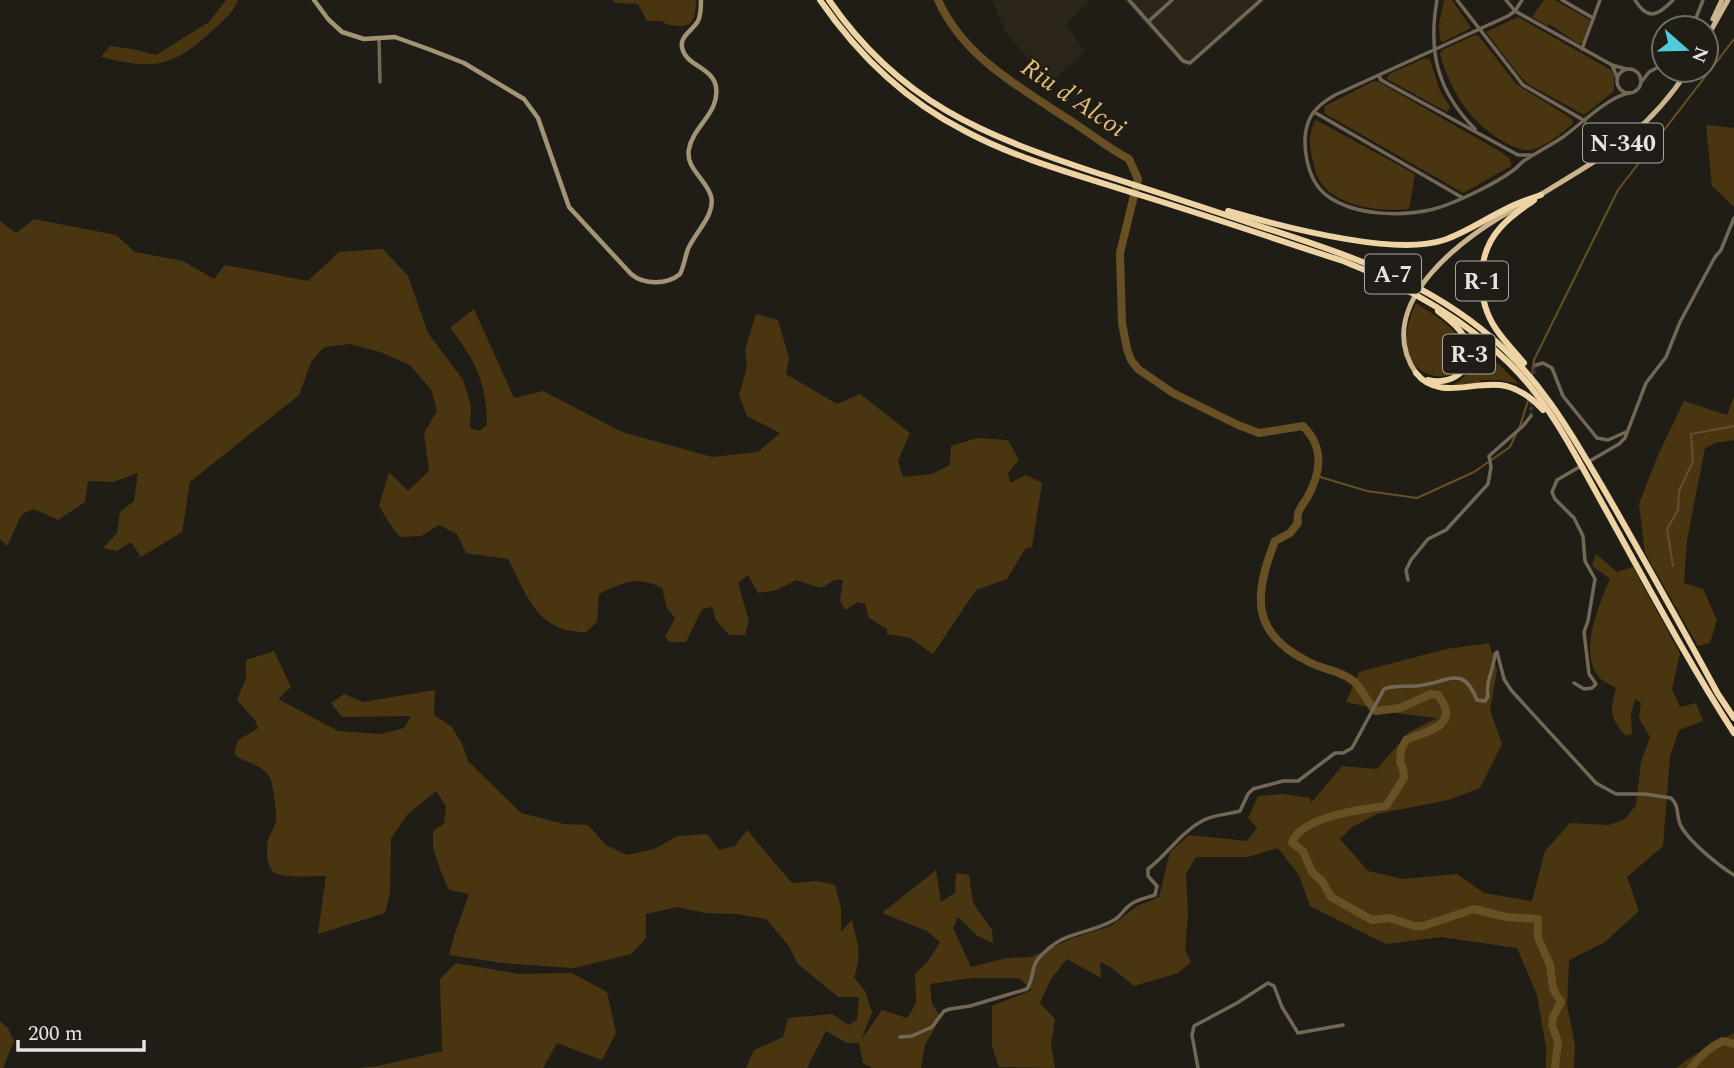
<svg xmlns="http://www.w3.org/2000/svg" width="1734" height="1068" viewBox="0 0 1734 1068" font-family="Spectral,serif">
  <rect width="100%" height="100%" fill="#201d16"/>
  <g fill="#2c261a">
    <path d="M992,0H1089L1066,24L1085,51L1051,83L1005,32Z"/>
    <path d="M1124,0H1266L1187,69Z"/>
  </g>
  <g fill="#493611">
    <path d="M226,0H238C233,13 224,20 214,29C173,68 154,70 101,57L110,46L133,49L156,55L209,22Z"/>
    <path d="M612,0H696C695,25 692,29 665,24L663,21H647L638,4L616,3Z"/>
    <path d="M1444,0H1452L1471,28L1443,42L1440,40L1439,24Z"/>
    <path d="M1544,0H1555L1590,20L1583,42L1579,44L1549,24L1548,26L1532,17Z"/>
    <path d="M1518,17L1611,70L1614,75V91L1584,115L1528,84L1519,75L1486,32Z"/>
    <path d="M1475,35L1479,36L1516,84L1572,119L1573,124C1561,133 1546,147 1531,150C1522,151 1514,147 1506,143C1470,123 1451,92 1440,54L1442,50Z"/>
    <path d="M1425,58L1430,60L1440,91L1450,107L1447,112L1387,79L1389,74Z"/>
    <path d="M1374,81L1379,82L1501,152L1510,159L1511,166L1463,193L1324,113L1325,106Z"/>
    <path d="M1316,120L1415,174L1409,209C1381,212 1333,207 1318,178C1315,172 1314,164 1312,157C1309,146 1309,129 1316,120Z"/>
    <path d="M1706,125L1734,128V207L1712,186Z"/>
    <path d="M34,219L116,235L135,252L183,261L214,279L225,265L308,281L339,252L383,249L408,276L428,333L463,380L471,406L470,428L480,431L487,425C487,384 475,359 450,328L474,309L514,398L543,391L622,432L712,457L758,452L780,433L747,416L739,395L747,367L745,350L756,314L778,320L789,358L786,374L837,404L860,394L910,433L898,461L903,477L932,474L950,465L951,446L977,438L1008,440L1019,460L1008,473L1010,483L1026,475L1042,483L1032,547L1025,549L1007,579L976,590L933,654L910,638L887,634V629L869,618L865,604L858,602L845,610L840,601L843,580H835L821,588L796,580L777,590L758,593L748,575L738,583L749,621L745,635H729L716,620L712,607L702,609L686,642H670L665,637L675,618L667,608L662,588C636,575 624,582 599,594L597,622L586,632C537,633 527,595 508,559L466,553L457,534L439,525L421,536L401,537L394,530L379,506L389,472L408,491L429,471L424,433L437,411L432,391L410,365L380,352L350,344L324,347L311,362L299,395L190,482L182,532L141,557L131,542L117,551L103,548L117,533L120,512L134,501L138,473L113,482L88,481L85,502L58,520L34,509L22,514L7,546L0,539V221L16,233Z"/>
    <path d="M1416,303C1427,311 1441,318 1451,328C1509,391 1370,402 1416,303Z"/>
    <path d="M1470,337L1519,384L1498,380H1480L1479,383L1451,386C1471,376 1478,358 1470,337Z"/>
    <path d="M1734,396V440L1715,443L1705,448L1687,540L1684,583L1703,589L1717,620L1710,643L1698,646L1645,553L1639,504L1658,455L1684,401L1727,415Z"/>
    <path d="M1596,554L1617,572L1633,567L1680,654L1672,689L1680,707L1696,703L1703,721L1679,730L1670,756L1663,846L1627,877L1639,911L1605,942L1569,960L1567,1005L1575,1045L1574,1068H1546V1047L1537,995L1517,948L1441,937L1386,944L1310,906L1299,875L1278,848L1248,857H1196L1186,874L1188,915L1185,949L1191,962L1178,973L1134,986L1112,968L1100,962L1101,978L1067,959L1051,979L1040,1003L1055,1019L1051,1045L1055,1068L999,1067L992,1046V1006L1032,990L1019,978H972L930,984L932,1004L941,1017L925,1045L921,1068H872L863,1063L859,1043H847L826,1031L807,1068H746L754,1050L783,1037L788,1018L832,1014L849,1025L857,1020L859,997H838L798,964L788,945L766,919L737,914L706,913L677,907L646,914V938L631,954L574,968L502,963L449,955L454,936L469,894L449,890C442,874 429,847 434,830L444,824L446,806L436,791L407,815L391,838L390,893L385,913L318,934L326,876C312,876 289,878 277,874C266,870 266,850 268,840C270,833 275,828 276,820C277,814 273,783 270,778C261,763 247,764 235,755C235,735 245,739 258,728L255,720L237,700L246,678V660L274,651L291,687L278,699L338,731L381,734L404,728L411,716L342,717L331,703L344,694L363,702L435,690L434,715L452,727L462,744L468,761L521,813L564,824L588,825L606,845L627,855L654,849L678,836L707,834L719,850L735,846L747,830L792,883L817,881L835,885L841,908V932L852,920C857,942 863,955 854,977L865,991L872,1012L861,1040L882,1010L907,1018L916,1003L915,974L928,961L940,942L927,931L882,913L936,870L941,902L955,893L956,873L969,875L973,903L992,930L993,943L976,935L958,917L953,928L971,967L1007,958L1031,957L1073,938L1111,926L1137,906L1159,897L1170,852L1189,835L1247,841L1257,828L1248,818L1258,796L1283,794L1310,798L1311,803L1342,766L1377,769L1409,732L1437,718L1401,714L1346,702L1359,672L1446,649L1489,643L1497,670L1490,710L1502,744L1480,788L1448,800L1377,814L1352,827L1340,839L1368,871L1403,879L1457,874L1484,893L1532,901L1545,851L1570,823L1609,825L1625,819L1636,805L1641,762L1650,737L1639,718L1641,703L1635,699L1631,714L1632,734L1626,736C1609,717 1610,712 1616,688C1612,685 1605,683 1602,680C1576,657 1599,605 1610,579L1592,566Z"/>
    <path d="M456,963L519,974L572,973L607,992L616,1033L602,1060L557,1043L543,1068H357L378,1066L442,1051L440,979Z"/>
    <path d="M0,1021L8,1028L14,1041L3,1068H0Z"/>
    <path d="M1734,1033V1068H1676L1691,1057Z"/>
  </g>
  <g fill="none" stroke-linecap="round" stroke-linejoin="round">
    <g stroke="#675024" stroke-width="2">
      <path d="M1532,375L1534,360L1618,190L1734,39"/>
      <path d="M1519,429L1528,401"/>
      <path d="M1317,476L1367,491L1417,498L1474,472L1510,447L1516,434"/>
      <path d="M1673,566L1667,529L1678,510L1679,491L1693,461L1691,434L1734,426"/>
    </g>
    <g stroke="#675024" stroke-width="8">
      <path d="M938,0C963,57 1021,88 1071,121C1090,133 1108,148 1129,159L1138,179L1120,253L1122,323L1127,349L1131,360L1138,369L1173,393L1238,425L1259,433L1303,426C1325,448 1321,473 1307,498C1301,508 1296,511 1298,523L1290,533L1275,541C1253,596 1251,634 1309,662C1322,669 1337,670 1349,678C1362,685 1365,701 1376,711L1400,708L1431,694L1438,695C1462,726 1427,731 1406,740L1401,750L1400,762L1403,769L1404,778L1386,806C1362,809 1300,817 1292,843L1303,851L1312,872L1322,881L1331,897L1372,920L1390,918L1414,926H1423L1474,909L1506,917L1538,919V938L1550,965L1553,989L1561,1002L1553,1017L1552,1025L1558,1042L1555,1068"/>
      <path d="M1691,1068C1700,1056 1709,1047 1723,1041L1734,1044"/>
    </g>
    <g stroke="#3e3b34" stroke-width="3.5" stroke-dasharray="3.5 2" stroke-linecap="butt">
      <path d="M1532,379L1536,365"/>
      <path d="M1531,416L1532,390"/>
    </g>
    <g stroke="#736856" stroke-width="3.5">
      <path d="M1129,0L1183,61L1190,63L1261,0"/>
      <path d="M1437,0C1428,51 1437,91 1475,129"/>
      <path d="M1457,0L1523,85L1585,121"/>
      <path d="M1506,0L1515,11L1612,65"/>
      <path d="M1522,0L1515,11L1508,16L1335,95C1326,100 1317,106 1311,116C1299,138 1306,179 1326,195C1354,216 1401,217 1434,209C1456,203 1497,183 1515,169C1519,166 1522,161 1527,159C1539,151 1551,145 1563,137C1581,124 1608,97 1629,93"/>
      <path d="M1562,0L1593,18"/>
      <path d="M1635,0C1647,20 1657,17 1673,0"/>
      <path d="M1149,21L1172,0"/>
      <path d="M1692,28L1703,0"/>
      <path d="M379,38L380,82"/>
      <path d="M1582,49L1600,0"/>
      <circle cx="1629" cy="81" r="12"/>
      <path d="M1379,76L1381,80L1518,155H1531"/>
      <path d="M1617,77L1612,65L1626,69"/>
      <path d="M1642,81L1649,72L1664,64"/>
      <path d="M1314,112L1463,198"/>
      <path d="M1536,365L1543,363L1552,368L1563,396L1597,438L1608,440L1626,432"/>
      <path d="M1588,462L1619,444L1625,438L1646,383L1666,357L1680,322L1715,257L1721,250L1734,218"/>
      <path d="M1408,580L1406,570L1411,560L1428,539L1446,530L1488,484L1491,467L1489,456L1523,426L1531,416"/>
      <path d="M1574,683L1584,689L1592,688L1596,684L1589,674L1584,632L1588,621L1595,579L1585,561L1583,536L1574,518L1555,499L1552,492L1557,480L1581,466"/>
      <path d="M900,1037L912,1036L932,1027L944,1011L950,1009L970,1006L1027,989C1034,979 1031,967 1038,959C1064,929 1083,937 1114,920C1121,916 1124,909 1130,905C1137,899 1147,898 1155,895L1157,886L1148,876V869C1167,855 1180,833 1202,821C1214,814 1227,815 1240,811L1248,794L1253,789L1283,781H1298L1335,753H1343L1352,748L1384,689C1396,684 1410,688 1423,685C1450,681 1463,665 1477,700L1485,701L1488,696C1485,682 1494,669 1495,654L1497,652L1504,679L1511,690L1596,783L1616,794H1645L1671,798C1680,807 1676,815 1680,824C1687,840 1719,866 1734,875"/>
      <path d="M1198,1068L1192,1035L1194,1026L1237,1003L1268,983L1274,986L1282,1007L1298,1033L1343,1025"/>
    </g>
    <path stroke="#a49476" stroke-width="4.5" d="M314,0L328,19L342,32L364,39L395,37L431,50L464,63L524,99L538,118L569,207L631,274C644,285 667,285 680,274C684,266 685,257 688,249C695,232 716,215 711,196C706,179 685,168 689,149C693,126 720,113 716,87C713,67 685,66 682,47C680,36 693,30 698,21C701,15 701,7 701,0"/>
    <g stroke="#cbb58e" stroke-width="5">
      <path d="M1713,19L1722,0"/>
      <path d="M1706,39L1728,0"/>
      <path d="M1540,195C1603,156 1646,135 1688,70"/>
      <path d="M1416,373C1369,304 1468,232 1522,205"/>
    </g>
    <g stroke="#eed4a5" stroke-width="6">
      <path d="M820,0C858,55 906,101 965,131C1019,160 1082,176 1140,195C1208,216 1275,239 1343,261C1404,285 1461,316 1509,363C1549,402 1575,454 1602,503C1645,580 1686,659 1734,733"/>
      <path d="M829,0C900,103 983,135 1097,173C1148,189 1199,206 1250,223C1331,249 1412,274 1480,328C1543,377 1578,445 1617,512C1651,572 1685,633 1718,694L1734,718"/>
      <path d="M1228,211C1280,226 1393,257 1444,240C1465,233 1485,219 1506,209C1517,203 1529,199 1541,195"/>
      <path d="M1524,363C1515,352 1504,341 1496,329C1476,299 1476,255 1500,228C1510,216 1522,209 1534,200"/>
      <path d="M1416,373C1439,402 1476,379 1506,386C1522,390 1533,399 1543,410"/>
      <path d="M1428,380C1450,386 1476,370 1467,344C1463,330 1450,320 1438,311"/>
    </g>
  </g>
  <g text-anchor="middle" stroke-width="5" stroke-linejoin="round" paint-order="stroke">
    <g fill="#201d16" stroke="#aba8a3" stroke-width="2">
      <rect x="1583" y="123.5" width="80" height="39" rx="5"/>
      <rect x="1365" y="254.5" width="56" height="39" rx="5"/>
      <rect x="1456" y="261.5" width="52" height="39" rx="5"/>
      <rect x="1443" y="334.5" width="52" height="39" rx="5"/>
    </g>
    <g font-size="23" font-weight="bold" fill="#e7e4e0">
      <text x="1623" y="151">N-340</text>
      <text x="1393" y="282">A-7</text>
      <text x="1482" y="289">R-1</text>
      <text x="1469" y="362">R-3</text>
    </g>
    <g font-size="26" font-style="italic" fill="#e2bd77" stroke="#201d16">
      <text transform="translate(1074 97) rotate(34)" y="9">Riu d'Alcoi</text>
    </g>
  </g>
  <g transform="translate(1685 49) rotate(110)"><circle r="33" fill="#201d16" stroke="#706d67" stroke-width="2"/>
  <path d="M0-5L12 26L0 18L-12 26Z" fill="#52cbd9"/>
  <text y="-10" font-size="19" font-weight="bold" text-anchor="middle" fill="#e7e4e0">N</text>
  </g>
  <path d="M18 1040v10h126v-10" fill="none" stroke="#e7e4e0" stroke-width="3.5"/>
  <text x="28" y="1040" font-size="21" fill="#e7e4e0" stroke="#201d16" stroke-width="5" paint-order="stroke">200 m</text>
</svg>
